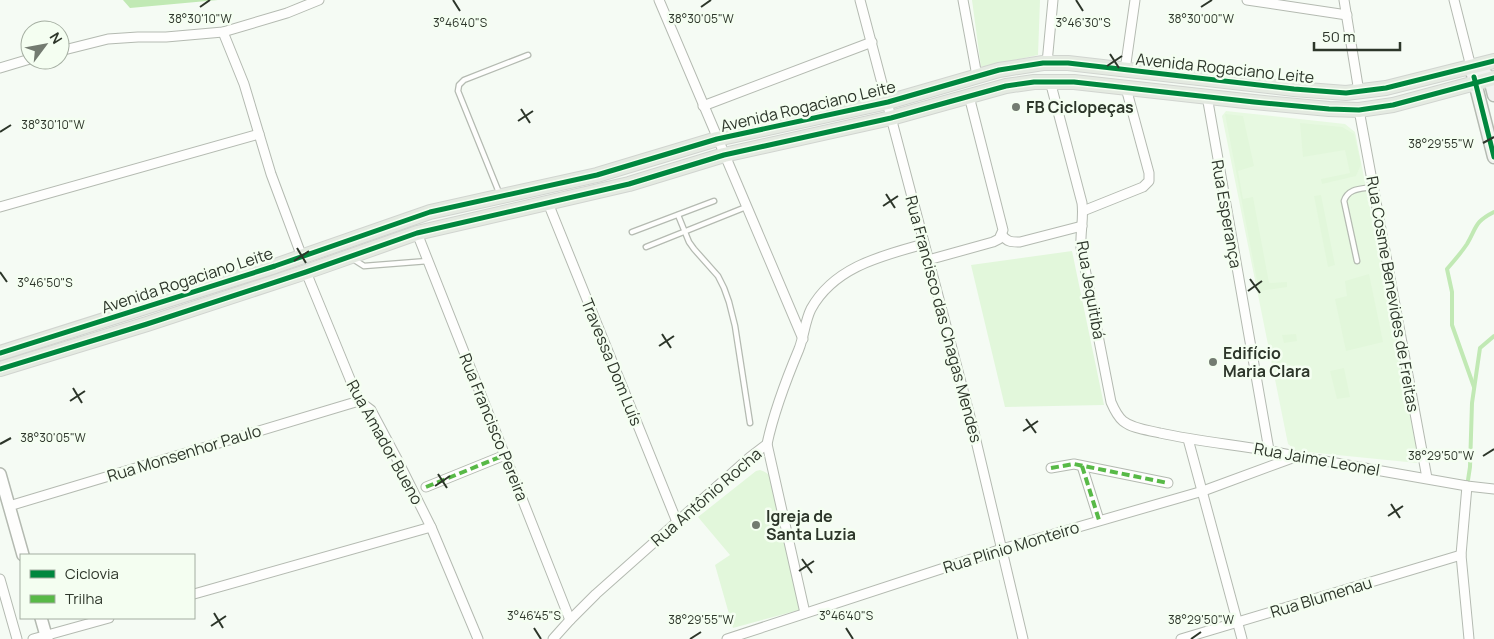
<svg xmlns="http://www.w3.org/2000/svg" width="1494" height="639" viewBox="0 0 1494 639" font-family="Manrope,sans-serif">
  <rect width="100%" height="100%" fill="#f5fbf4"/>
  <path fill="#e7f9e1" d="M1226,111L1345,124L1355,132L1420,458L1417,463L1297,451L1288,444L1222,116Z"/>
  <g fill="#e2f7db">
    <path d="M972,0H1040L1038,55L981,67Z"/>
    <path d="M1225,114L1243,116L1254,166L1238,171L1243,199L1253,197L1269,283L1287,282V287L1259,291Z"/>
    <path d="M1300,123L1342,127L1354,134L1361,164L1356,176L1322,184L1321,179L1350,173L1345,150L1303,157Z"/>
    <path d="M1321,195L1335,265L1328,267L1314,196Z"/>
    <path d="M1072,251L1104,405L1005,407L971,265Z"/>
    <path d="M1369,274L1383,342L1346,351L1335,299L1347,296L1345,281Z"/>
    <path d="M1296,334L1297,341L1284,343L1282,335Z"/>
    <path d="M1344,368L1350,397L1337,399L1330,371Z"/>
    <path d="M760,470C767,472 770,475 773,481L799,610L733,628L715,565L730,555L698,517L756,471Z"/>
  </g>
  <path fill="#c1e9b4" d="M123,0H218L130,8Z"/>
  <g fill="none" stroke-linecap="round" stroke-linejoin="round">
    <g stroke="#c1e9b4" stroke-width="4">
      <path d="M1474,387L1452,325V292L1447,269C1454,261 1461,253 1467,244C1477,227 1474,222 1494,212"/>
      <path d="M1468,480L1470,467L1472,403L1480,348L1494,336"/>
    </g>
    <defs>
      <g id="service">
        <path d="M500,195L458,91L459,85L464,80L528,55"/>
        <path d="M678,215L689,242L694,249L718,276L724,288L729,302L735,326L750,423"/>
        <path d="M632,232L714,201"/>
        <path d="M646,247L746,207"/>
        <path d="M353,259L364,266L428,261"/>
        <path d="M1357,261L1344,201C1348,188 1361,189 1373,187"/>
      </g>
      <g id="minor">
        <path d="M659,0L803,339"/>
        <path d="M860,0L973,428L1023,639"/>
        <path d="M963,0L977,76"/>
        <path d="M1247,0L1347,15"/>
        <path d="M1344,0L1359,92"/>
        <path d="M1454,0L1471,67"/>
        <path d="M223,32L244,84L271,174L302,257"/>
        <path d="M60,51L108,39L138,37H166L223,32L287,13L319,0"/>
        <path d="M1047,63L1053,0"/>
        <path d="M0,68L30,59"/>
        <path d="M1125,70L1135,0"/>
        <path d="M1050,81L1082,203C1084,218 1080,233 1081,248L1111,402C1114,409 1117,416 1123,421C1133,429 1148,430 1160,433C1205,443 1251,446 1296,456L1467,486L1494,489"/>
        <path d="M1207,96L1269,450"/>
        <path d="M703,106L872,42"/>
        <path d="M1359,110L1427,478"/>
        <path d="M548,203L677,522"/>
        <path d="M0,207L259,134"/>
        <path d="M1083,211L1143,187L1149,181V173L1126,88"/>
        <path d="M417,233L570,620"/>
        <path d="M1002,235C1007,242 1011,242 1020,242L1082,226"/>
        <path d="M928,260L993,242L999,239L1003,230L969,96"/>
        <path d="M306,272L359,401L371,410L396,457L431,527L478,639"/>
        <path d="M1188,439L1242,639"/>
        <path d="M767,444L805,613"/>
        <path d="M1082,466L1099,520"/>
        <path d="M1051,468L1074,464L1168,483"/>
        <path d="M1467,486L1461,555L1469,639"/>
        <path d="M426,487L505,455"/>
        <path d="M9,506L359,401"/>
        <path d="M0,579L17,639"/>
        <path d="M194,594L431,527"/>
        <path d="M33,639L109,618"/>
        <path d="M553,639L570,620L596,594L750,457L767,444C774,411 786,380 799,349C804,336 805,321 811,309C834,267 881,256 924,244"/>
        <path d="M727,639L1002,549L1203,491L1295,457"/>
        <path d="M1181,639L1461,555"/>
      </g>
      <g id="tertiary">
        <path d="M0,474L23,555"/>
        <path d="M41,618L47,639"/>
      </g>
      <g id="secondary">
        <path d="M1478,65L1490,79L1494,95"/>
        <path d="M1471,67L1494,157"/>
      </g>
      <g id="primary">
        <path d="M0,353L275,266L430,212L597,175L717,139L888,102L999,70L1043,63H1068L1294,89L1346,93L1386,88L1494,61"/>
        <path d="M0,369L147,324L306,272L417,233L629,184L724,155L891,118L1006,86L1034,82H1074L1254,102L1329,109L1359,110L1393,105L1494,78"/>
      </g>
    </defs>
    <use href="#service" stroke="#b4bab1" stroke-width="7"/>
    <use href="#minor" stroke="#b4bab1" stroke-width="11"/>
    <use href="#tertiary" stroke="#b4bab1" stroke-width="14"/>
    <use href="#secondary" stroke="#b4bab1" stroke-width="15"/>
    <use href="#primary" stroke="#d1d5d0" stroke-width="16"/>
    <use href="#service" stroke="#fefefd" stroke-width="4.5"/>
    <use href="#minor" stroke="#fefefd" stroke-width="9"/>
    <use href="#tertiary" stroke="#fefefd" stroke-width="11"/>
    <use href="#secondary" stroke="#f1f3f0" stroke-width="12"/>
    <use href="#primary" stroke="#e4eae1" stroke-width="14"/>
    <g stroke="#58b947" stroke-width="4" stroke-dasharray="8 4" stroke-linecap="butt">
      <path d="M1082,466L1099,520"/>
      <path d="M1051,468L1074,464L1168,483"/>
      <path d="M426,487L505,455"/>
    </g>
    <defs>
      <g id="cycleway">
        <path d="M1474,77L1494,157"/>
        <path d="M0,353L275,266L430,212L597,175L717,139L888,102L999,70L1043,63H1068L1294,89L1346,93L1386,88L1494,61"/>
        <path d="M0,369L147,324L306,272L417,233L629,184L724,155L891,118L1006,86L1034,82H1074L1254,102L1329,109L1359,110L1393,105L1494,78"/>
      </g>
    </defs>
    <use href="#cycleway" stroke="#f4fef1" stroke-width="8"/>
    <use href="#cycleway" stroke="#00873e" stroke-width="5"/>
  </g>
  <path fill="none" stroke="#2d362a" stroke-width="2" d="M453,0L460,11M1076,0L1083,11M200,7L210,0M701,7L711,0M1201,7L1212,0M1110,54L1119,68M1107,66L1122,56M521,109L530,123M518,121L533,111M0,132L11,125M1483,143L1494,137M886,194L895,208M883,206L898,196M297,248L306,263M294,261L309,251M0,272L7,282M1250,279L1260,293M1248,291L1262,281M662,334L671,348M659,346L674,336M73,388L82,403M70,401L85,391M1026,419L1036,433M1023,431L1038,421M0,444L11,438M1483,456L1494,449M438,474L447,488M435,486L450,476M1391,504L1400,518M1388,516L1403,506M802,559L812,573M799,571L814,561M214,613L223,628M211,626L226,616M534,628L541,639M846,628L853,639M690,639L701,632M1191,639L1201,632"/>
  <g fill="#737b71" stroke="#f4fef1" stroke-width="2">
    <circle cx="1016" cy="107" r="5"/>
    <circle cx="1213" cy="362" r="5"/>
    <circle cx="756" cy="525" r="5"/>
  </g>
  <g text-anchor="middle" stroke-width="5" stroke-linejoin="round" paint-order="stroke">
    <g font-size="16" fill="#2d362a" stroke="#f4fef1">
      <text transform="translate(1225 68) rotate(6)" y="6">Avenida Rogaciano Leite</text>
      <text transform="translate(808 106) rotate(-13)" y="6">Avenida Rogaciano Leite</text>
      <text transform="translate(1227 214) rotate(80)" y="6">Rua Esperança</text>
      <text transform="translate(187 280) rotate(-18)" y="6">Avenida Rogaciano Leite</text>
      <text transform="translate(1091 290) rotate(80)" y="6">Rua Jequitibá</text>
      <text transform="translate(1393 294) rotate(80)" y="6">Rua Cosme Benevides de Freitas</text>
      <text transform="translate(944 319) rotate(75)" y="6">Rua Francisco das Chagas Mendes</text>
      <text transform="translate(612 362) rotate(68)" y="6">Travessa Dom Luís</text>
      <text transform="translate(494 427) rotate(68)" y="6">Rua Francisco Pereira</text>
      <text transform="translate(385 442) rotate(61)" y="6">Rua Amador Bueno</text>
      <text transform="translate(184 453) rotate(-17)" y="6">Rua Monsenhor Paulo</text>
      <text transform="translate(1317 459) rotate(10)" y="6">Rua Jaime Leonel</text>
      <text transform="translate(706 497) rotate(-41)" y="6">Rua Antônio Rocha</text>
      <text transform="translate(1011 547) rotate(-17)" y="6">Rua Plinio Monteiro</text>
      <text transform="translate(1321 597) rotate(-17)" y="6">Rua Blumenau</text>
    </g>
    <g font-size="16" font-weight="bold" fill="#2d362a" stroke="#f4fef1" text-anchor="start">
      <text x="1026" y="113">FB Ciclopeças</text>
      <text x="1223" y="359">Edifício<tspan x="1223" dy="18">Maria Clara</tspan></text>
      <text x="766" y="522">Igreja de<tspan x="766" dy="18">Santa Luzia</tspan></text>
    </g>
  </g>
  <g font-size="12" text-anchor="middle" fill="#2d362a" stroke="#f4fef1" stroke-width="5" stroke-linejoin="round" paint-order="stroke">
    <text x="200" y="23">38°30'10"W</text>
    <text x="701" y="23">38°30'05"W</text>
    <text x="1201" y="23">38°30'00"W</text>
    <text x="460" y="27">3°46'40"S</text>
    <text x="1083" y="27">3°46'30"S</text>
    <text x="53" y="129">38°30'10"W</text>
    <text x="1441" y="148">38°29'55"W</text>
    <text x="45" y="287">3°46'50"S</text>
    <text x="53" y="442">38°30'05"W</text>
    <text x="1441" y="460">38°29'50"W</text>
    <text x="534" y="620">3°46'45"S</text>
    <text x="846" y="620">3°46'40"S</text>
    <text x="701" y="624">38°29'55"W</text>
    <text x="1201" y="624">38°29'50"W</text>
  </g>
  <rect x="20" y="554" width="175" height="65" fill="#f4fef1" stroke="#a4aea1"/>
  <rect x="30" y="570" width="25" height="8" fill="#00873e" stroke="#a4aea1"/>
  <text x="65" y="579" font-size="15" fill="#2d362a">Ciclovia</text>
  <rect x="30" y="595" width="25" height="8" fill="#58b947" stroke="#a4aea1"/>
  <text x="65" y="604" font-size="15" fill="#2d362a">Trilha</text>
  <g transform="translate(45 45) rotate(58)"><circle r="24" fill="#f4fef1" stroke="#a4aea1"/>
  <path d="M0-4L9 19L0 12L-9 19Z" fill="#737b71"/>
  <text y="-8" font-size="14" font-weight="bold" text-anchor="middle" fill="#2d362a">N</text>
  </g>
  <path d="M1314 42v8h86v-8" fill="none" stroke="#2d362a" stroke-width="2.5"/>
  <text x="1322" y="42" font-size="15" fill="#2d362a" stroke="#f4fef1" stroke-width="4" paint-order="stroke">50 m</text>
</svg>
